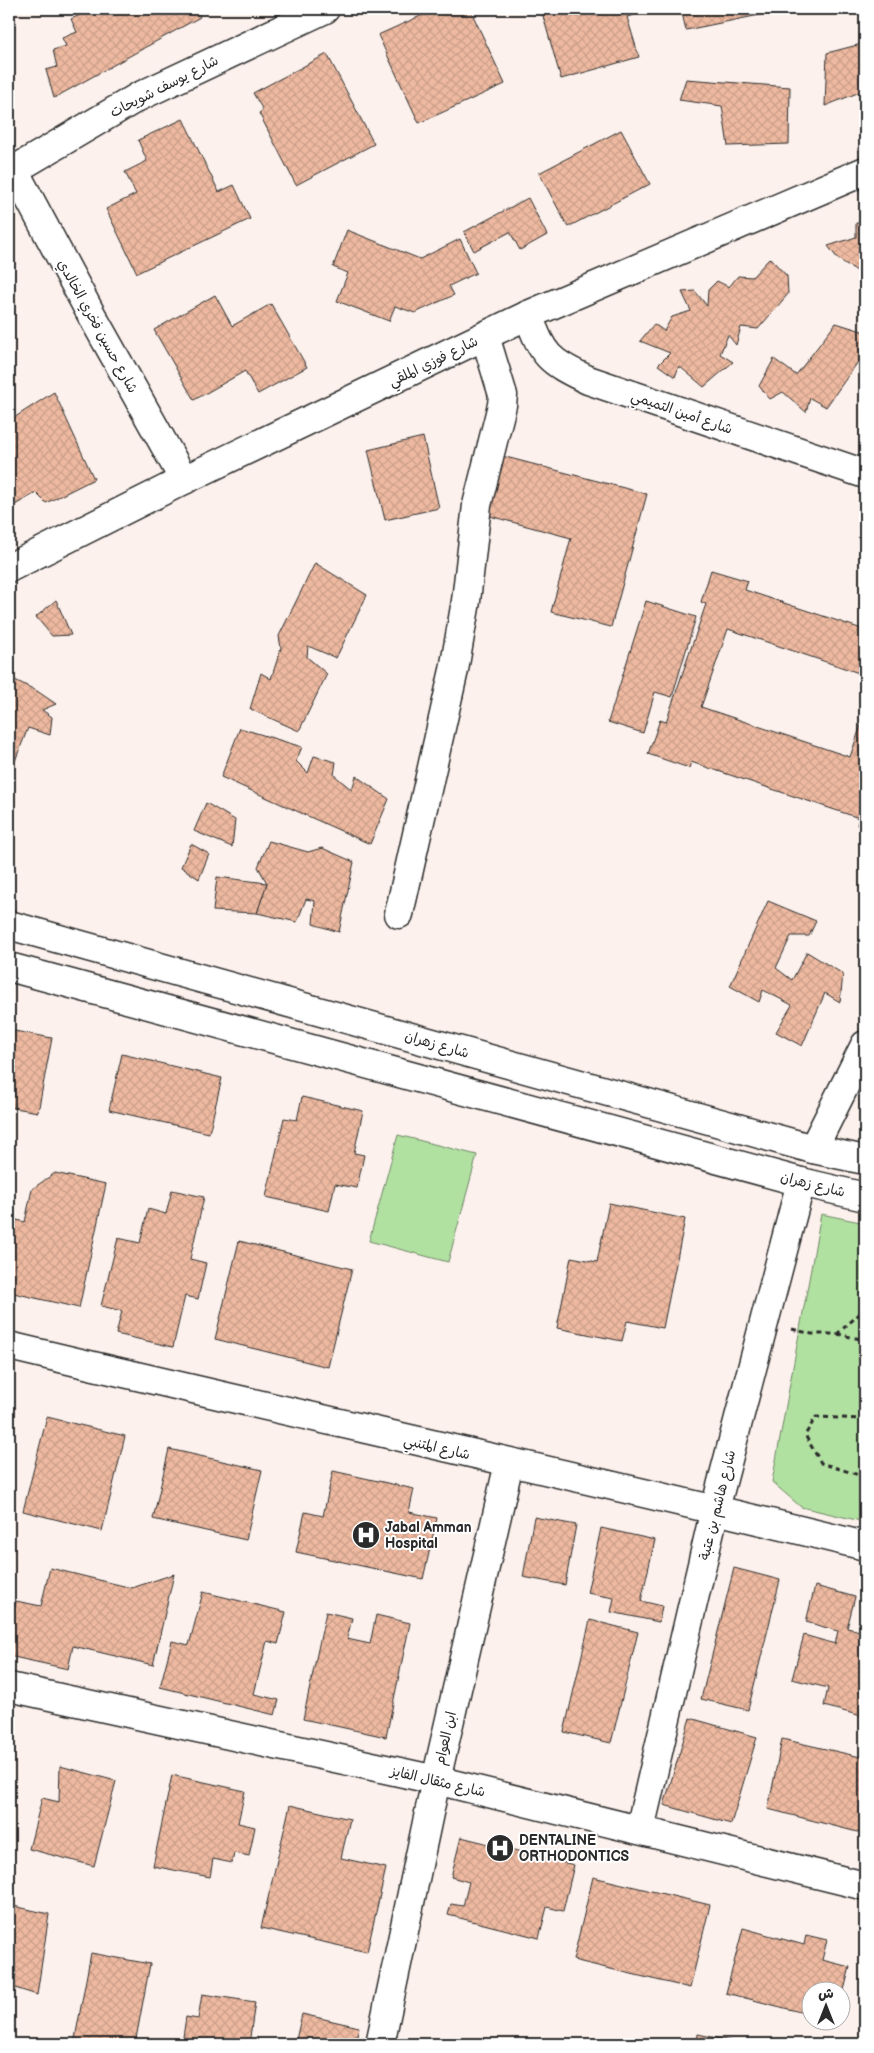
<svg xmlns="http://www.w3.org/2000/svg" width="874" height="2053" viewBox="0 0 874 2053" font-family="'Balsamiq Sans','Playpen Sans Arabic',sans-serif">
  <defs>
    <pattern id="building-cross-hatch" width="8" height="8" patternUnits="userSpaceOnUse" patternTransform="scale(1.25)"><rect width="8" height="8" fill="#eeb9a0"/><path d="M0 0l8 8M0 8l8-8" fill="none" stroke="#cc9f8a"/></pattern>
  </defs>
  <rect width="100%" height="100%" fill="#fcf1ec"/>
  <filter id="ink" filterUnits="userSpaceOnUse"><feTurbulence type="fractalNoise" baseFrequency=".02" numOctaves="2"/><feDisplacementMap in="SourceGraphic" scale="10" xChannelSelector="R" yChannelSelector="G"/><feConvolveMatrix kernelMatrix="1 2 1 2 8 2 1 2 1" color-interpolation-filters="sRGB"/></filter>
  <g filter="url(#ink)">
    <g fill="#b1e1a1" stroke="#6e8666">
      <path d="M398,1135L477,1155L448,1262L369,1241Z"/>
      <path d="M821,1214L865,1223V1522L801,1507L772,1482Z"/>
    </g>
    <g fill="url(#building-cross-hatch)" stroke="#2b2b2b">
      <path d="M88,9H195L200,17L54,98L46,70L57,67L53,50L66,46L62,38L77,32L71,19L89,11Z"/>
      <path d="M436,9H470L505,84L419,123L378,35Z"/>
      <path d="M541,9H651V10L627,17L639,57L561,79Z"/>
      <path d="M681,9H789L686,30Z"/>
      <path d="M865,43V90L825,106L827,53Z"/>
      <path d="M327,54L374,144L296,185L259,113L263,110L253,93Z"/>
      <path d="M686,79L790,87L789,144L728,146L722,106L679,100Z"/>
      <path d="M183,119L219,192L234,185L250,219L137,273L106,209L136,194L125,172L147,161L138,140Z"/>
      <path d="M621,130L650,184L568,227L539,173Z"/>
      <path d="M528,198L547,235L520,250L510,232L474,251L464,232Z"/>
      <path d="M856,223H865V276L838,259L828,246L856,237Z"/>
      <path d="M347,230L420,259L460,239L476,273L449,286L454,295L415,313L395,306L389,321L337,301L348,273L333,267Z"/>
      <path d="M770,258L787,276L788,294L758,329L741,327L736,345L728,335L720,354L733,362L704,387L679,366L675,377L658,365L670,353L640,341L654,324L664,331L672,317L691,311L682,292L695,291L707,306L708,290L717,281L729,287L738,276L752,277Z"/>
      <path d="M215,295L232,326L271,304L307,367L258,394L245,371L194,400L154,330Z"/>
      <path d="M836,323L865,332V352L826,407L810,398L806,412L783,392L770,399L759,386L774,359L796,375Z"/>
      <path d="M54,392L94,479L46,503L36,493L13,506L9,497V421Z"/>
      <path d="M423,437L439,508L385,520L368,450Z"/>
      <path d="M502,456L647,494L611,627L551,612L571,538L486,515Z"/>
      <path d="M315,563L367,595L336,658L308,646L307,657L327,674L299,731L250,709L261,673L271,679L281,648L279,636Z"/>
      <path d="M711,570L748,581L745,590L865,630V675L728,629L701,707L850,757L865,713V827L857,825L859,818L691,762L689,768L648,754L660,720L666,722L706,604L701,602Z"/>
      <path d="M56,600L71,635L52,636L36,617Z"/>
      <path d="M646,601L696,617L672,697L655,692L643,733L608,722Z"/>
      <path d="M9,677L37,691L56,704L42,710L52,717L50,735L28,728L15,761L9,759Z"/>
      <path d="M240,728L302,747L296,761L308,773L314,756L336,762L334,775L352,790L356,776L389,799L370,844L221,777Z"/>
      <path d="M206,803L235,820L232,847L194,831Z"/>
      <path d="M269,841L308,852L322,848L354,862L339,932L313,924L315,901L306,899L297,922L257,913L267,883L258,867Z"/>
      <path d="M191,844L209,854L199,879L181,867Z"/>
      <path d="M217,877L267,883L257,913L213,911Z"/>
      <path d="M768,901L816,921L809,936H791L776,968L792,980L807,952L843,974L840,1002L825,993L802,1046L776,1032L792,1005L763,990L759,1002L730,986Z"/>
      <path d="M9,1030L52,1038L38,1112L9,1107Z"/>
      <path d="M122,1054L222,1078L209,1133L109,1110Z"/>
      <path d="M302,1097L363,1111L354,1153L364,1155L357,1188L335,1184L329,1211L266,1197L284,1118L297,1120Z"/>
      <path d="M55,1173L106,1184L79,1308L9,1292V1218L25,1222L32,1189Z"/>
      <path d="M172,1190L204,1197L190,1259L206,1263L198,1299L185,1296L173,1347L116,1334L122,1311L101,1306L118,1238L140,1243L148,1209L166,1214Z"/>
      <path d="M609,1203L685,1219L663,1328L627,1321L622,1341L557,1328L571,1257L597,1262Z"/>
      <path d="M239,1241L352,1269L328,1367L215,1339Z"/>
      <path d="M47,1417L125,1436L102,1531L23,1511Z"/>
      <path d="M169,1449L262,1470L246,1540L153,1519Z"/>
      <path d="M333,1471L414,1489L409,1512L437,1518L423,1579L296,1552L305,1512L323,1516Z"/>
      <path d="M534,1517L576,1525L565,1585L523,1577Z"/>
      <path d="M601,1528L655,1540L641,1601L662,1606L659,1622L611,1612L614,1598L587,1593Z"/>
      <path d="M9,1550L12,1551L9,1566Z"/>
      <path d="M50,1568L132,1588L174,1574L153,1665L73,1646L68,1669L9,1656V1631L16,1601L41,1606Z"/>
      <path d="M734,1568L780,1580L748,1710L701,1699Z"/>
      <path d="M815,1586L855,1597L847,1628L865,1632V1717L824,1706L828,1688L792,1679L804,1635L835,1644L838,1631L806,1622Z"/>
      <path d="M203,1592L286,1612L278,1644L267,1641L254,1694L279,1700L275,1715L160,1687L172,1641L189,1645Z"/>
      <path d="M326,1612L352,1618L347,1639L370,1644L376,1615L410,1623L386,1737L303,1719Z"/>
      <path d="M590,1620L638,1632L611,1743L564,1732Z"/>
      <path d="M690,1718L757,1737L731,1824L664,1805Z"/>
      <path d="M782,1739L865,1758V1834L768,1809Z"/>
      <path d="M60,1766L116,1781L94,1866L29,1849L42,1798L59,1802Z"/>
      <path d="M172,1775L245,1791L238,1823L255,1827L249,1856L234,1853L232,1863L213,1859L210,1877L153,1866Z"/>
      <path d="M290,1805L350,1819L341,1858L386,1868L367,1952L261,1928Z"/>
      <path d="M461,1837L574,1865L563,1911L547,1907L539,1938L448,1915L451,1904L463,1906L469,1882L451,1877Z"/>
      <path d="M593,1877L710,1905L690,1988L573,1960Z"/>
      <path d="M9,1905L49,1914L37,1995L9,1986Z"/>
      <path d="M743,1928L804,1945L806,1935L827,1940L822,1960L850,1967L842,1998V1990H812V2015L726,1993Z"/>
      <path d="M91,1953L150,1964L135,2044H74Z"/>
      <path d="M202,1994L255,2002L249,2044H182L186,2017L198,2019Z"/>
      <path d="M302,2014L359,2027L355,2044H295Z"/>
      <path d="M698,2034L744,2044H697Z"/>
    </g>
    <g fill="none" stroke-linecap="round" stroke-linejoin="round">
      <defs>
        <g id="minor">
          <path d="M14,170L91,314L184,480"/>
          <path d="M9,173L138,97L325,9"/>
          <path d="M528,315C544,357 547,360 588,380L865,474"/>
          <path d="M9,568L184,480L528,315L865,171"/>
          <path d="M399,914L454,670L466,601L477,505L502,405L503,395L485,336"/>
          <path d="M813,1149L865,1045"/>
          <path d="M9,1346C294,1414 581,1476 865,1546"/>
          <path d="M9,1687L436,1780L865,1886"/>
          <path d="M640,1829L715,1509L801,1182"/>
          <path d="M380,2044L436,1780L509,1463"/>
        </g>
        <g id="major">
          <path d="M9,925L813,1149L865,1160"/>
          <path d="M9,967L801,1182L865,1197"/>
        </g>
      </defs>
      <use href="#minor" stroke="#2b2b2b" stroke-width="31"/>
      <use href="#major" stroke="#2b2b2b" stroke-width="31"/>
      <g stroke="#2b2b2b" stroke-width="3" stroke-dasharray="5 4" stroke-linecap="butt">
        <path d="M792,1329L812,1334H837L865,1309"/>
        <path d="M837,1334L865,1340"/>
        <path d="M865,1419L816,1417L805,1435L821,1463L865,1477"/>
      </g>
      <use href="#minor" stroke="#fff" stroke-width="28"/>
      <use href="#major" stroke="#fff" stroke-width="28"/>
    </g>
  </g>
  <defs>
    <symbol id="hospital-disc" viewBox="-11 -11 22 22"><circle r="9.5" fill="#2b2b2b" stroke="#fff"/><path d="M-5-5h3v3.5h4V-5h3V5h-3V1.5h-4V5h-3Z" fill="#fff"/></symbol>
  </defs>
  <g fill-rule="evenodd">
    <use href="#hospital-disc" x="350" y="1519" width="32" height="32"/>
    <use href="#hospital-disc" x="484" y="1832" width="32" height="32"/>
  </g>
  <g text-anchor="middle" stroke-width="4" stroke-linejoin="round" paint-order="stroke">
    <g font-size="14" fill="#2b2b2b" stroke="#fff">
      <text transform="translate(164 86) rotate(-27)" y="5">شارع يوسف شويحات</text>
      <text transform="translate(98 326) rotate(61)" y="5">شارع حسين فخري الخالدي</text>
      <text transform="translate(433 361) rotate(-26)" y="5">شارع فوزي الملقي</text>
      <text transform="translate(682 412) rotate(19)" y="5">شارع أمين التميمي</text>
      <text transform="translate(437 1044) rotate(16)" y="5">شارع زهران</text>
      <text transform="translate(813 1184) rotate(14)" y="5">شارع زهران</text>
      <text transform="translate(437 1447) rotate(13)" y="5">شارع المتنبي</text>
      <text transform="translate(717 1505) rotate(-76)" y="5">شارع هاشم بن عتبة</text>
      <text transform="translate(445 1738) rotate(-77)" y="5">ابن العوام</text>
      <text transform="translate(438 1781) rotate(13)" y="5">شارع مثقال الفايز</text>
    </g>
    <g font-size="14" font-weight="bold" fill="#2b2b2b" stroke="#fff" text-anchor="start">
      <text x="385" y="1532">Jabal Amman<tspan x="385" dy="16">Hospital</tspan></text>
      <text x="519" y="1845">DENTALINE<tspan x="519" dy="16">ORTHODONTICS</tspan></text>
    </g>
  </g>
  <rect width="874" height="2053" fill="none" stroke="#fff" stroke-width="30"/>
  <rect x="15" y="15" width="844" height="2023" fill="none" stroke="#2b2b2b" stroke-width="2" filter="url(#ink)"/>
  <g transform="translate(826 2006)"><circle r="24" fill="#ffffff" stroke="#aaaaaa"/>
  <path d="M0-4L9 19L0 12L-9 19Z" fill="#2b2b2b"/>
  <text y="-8" font-size="14" font-weight="bold" text-anchor="middle" fill="#2b2b2b">ش</text>
  </g>
</svg>
